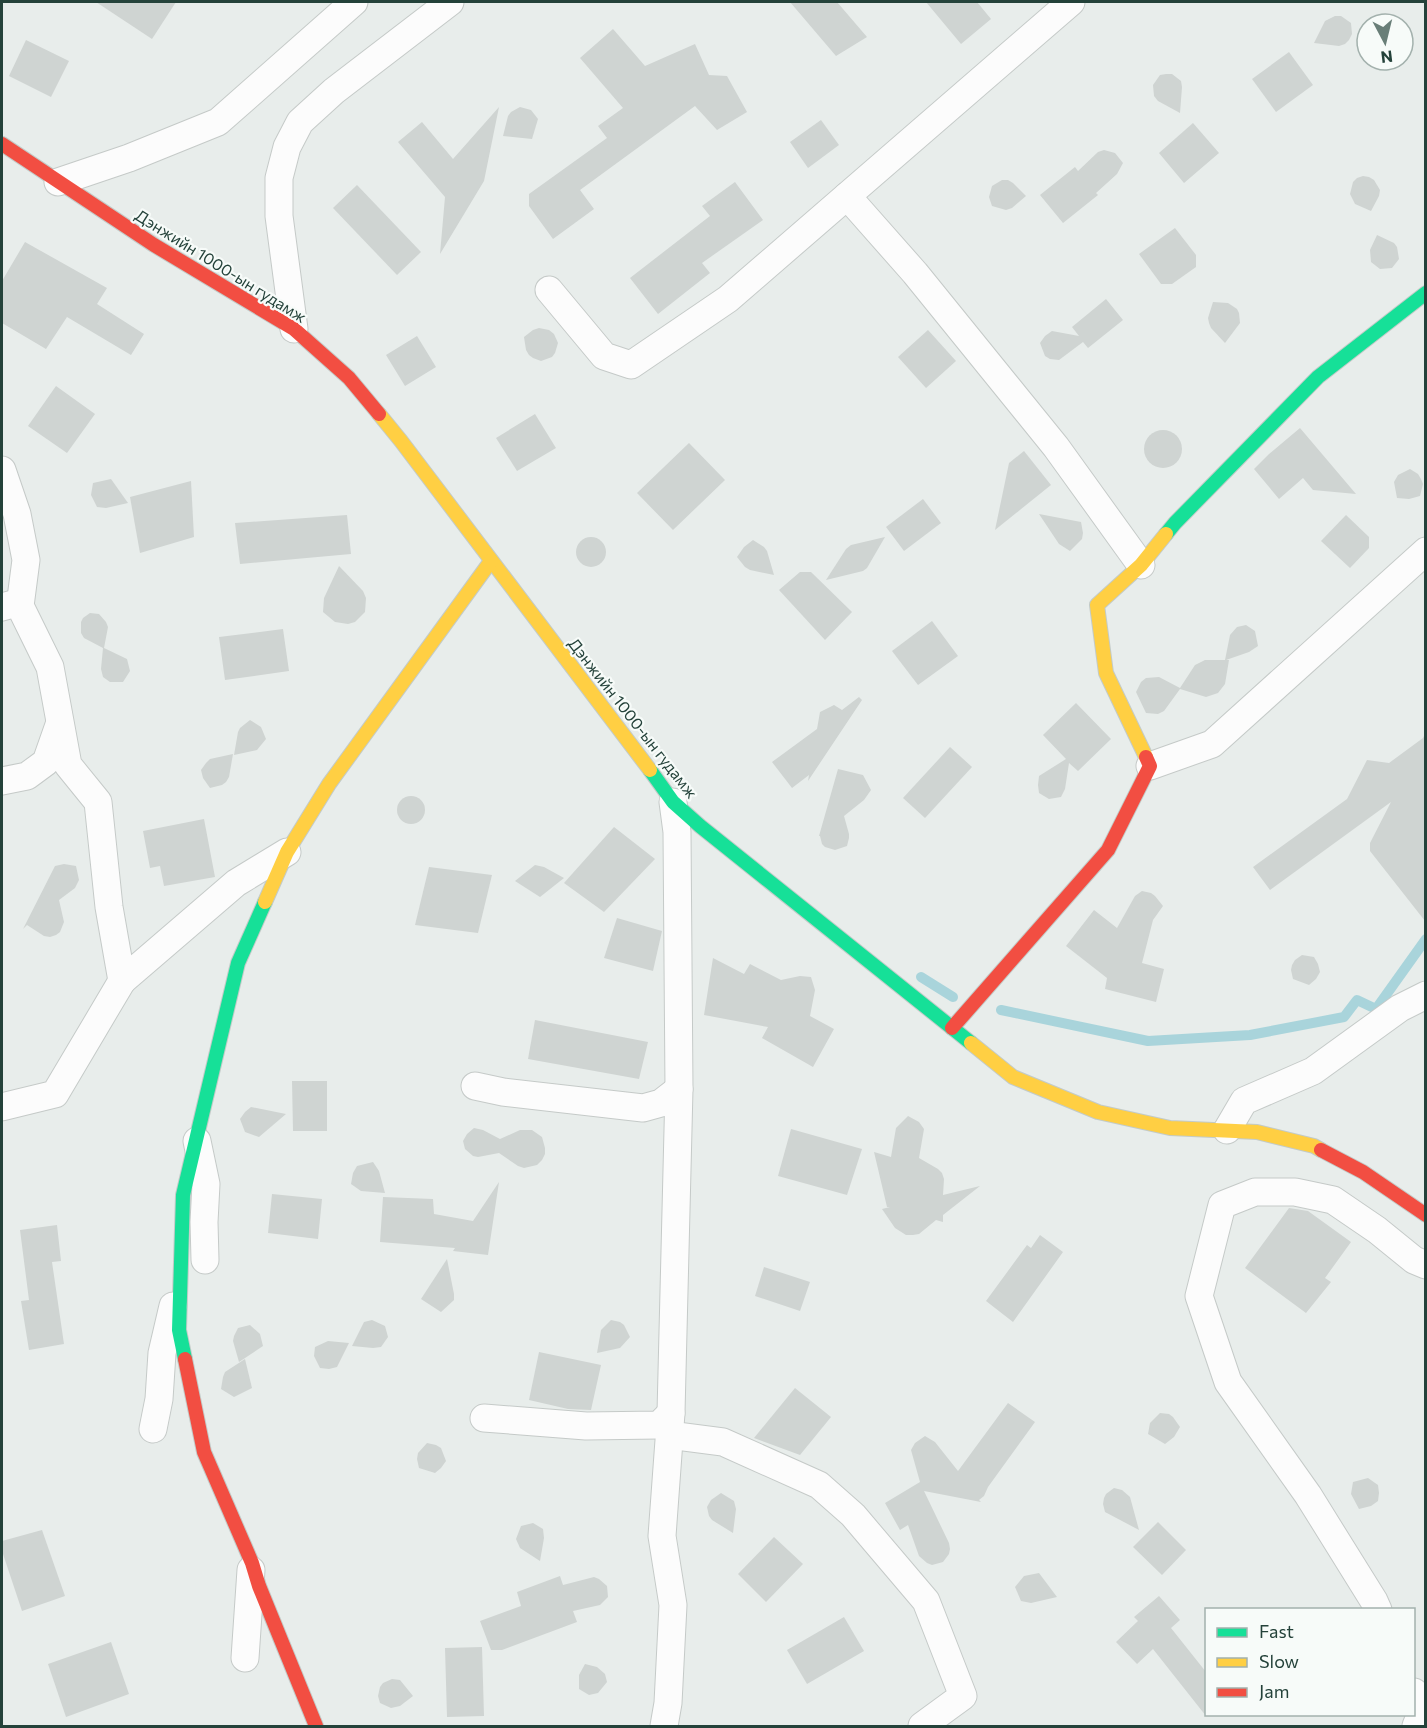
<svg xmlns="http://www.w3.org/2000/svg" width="1427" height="1728" viewBox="0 0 1427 1728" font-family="Commissioner,sans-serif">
  <rect width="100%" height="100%" fill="#e8edeb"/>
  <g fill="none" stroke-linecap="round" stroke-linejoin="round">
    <g stroke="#a9d4db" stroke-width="10">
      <path d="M921,977L953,997"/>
      <path d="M1001,1010L1148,1041L1250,1035L1344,1017L1357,1000L1376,1009L1426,939"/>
    </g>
  </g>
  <g fill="#cfd4d2">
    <path d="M96,2H176L152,39Z"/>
    <path d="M790,2H837L867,37L836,56Z"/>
    <path d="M926,2H977L991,19L961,44Z"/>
    <path d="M1335,16H1341L1351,23L1352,34L1349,40L1345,44L1339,46L1314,43L1325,21Z"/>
    <path d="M613,29L645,66L695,44L709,75L727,76L747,112L717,130L695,106L580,190L594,209L553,239L529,206V194L607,138L598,126L623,108L580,58Z"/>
    <path d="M26,40L69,61L51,97L9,76Z"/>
    <path d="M1289,52L1313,85L1276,112L1252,79Z"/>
    <path d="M1166,74H1172L1181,81L1182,87L1180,113L1158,101L1154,96L1153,85L1160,75Z"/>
    <path d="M499,107L484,181L440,254L445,197L398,142L422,122L453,159Z"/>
    <path d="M520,107L531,110L538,119L532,139L503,136L508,116L511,112Z"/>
    <path d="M821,120L839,145L808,168L790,142Z"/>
    <path d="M1193,123L1219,153L1184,183L1159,153Z"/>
    <path d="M1104,150L1115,153L1123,163L1117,174L1096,193L1098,195L1063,223L1040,195L1075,167L1078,171L1098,152Z"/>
    <path d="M1363,176L1369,177L1374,180L1380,190L1379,196L1371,211L1355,204L1350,194L1353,182L1357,178Z"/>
    <path d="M1002,180H1008L1013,183L1026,196L1012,208L1006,210L992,206L989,197L992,186Z"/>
    <path d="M735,182L763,220L702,263L710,273L658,314L630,278L710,216L702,206Z"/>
    <path d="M357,185L421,252L397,275L333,208Z"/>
    <path d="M1175,228L1196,255V267L1172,284H1161L1139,254Z"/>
    <path d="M1377,235L1394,243L1397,247L1399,259L1392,268L1380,269L1371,262L1370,250Z"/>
    <path d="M25,242L107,288L97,304L144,334L131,355L67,317L46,349L2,323V281Z"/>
    <path d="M1106,299L1123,320L1088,348L1083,342L1059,360L1050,359L1045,356L1040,343L1045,336L1052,331L1079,336L1072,327Z"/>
    <path d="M1213,302L1228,303L1237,309L1239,313L1240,323L1225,343L1211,328L1209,323L1208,318Z"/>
    <path d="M539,328L549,330L554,334L558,343L555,353L552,357L541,361L533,358L529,355L526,350L524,337L533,330Z"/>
    <path d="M928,330L956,361L926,388L898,357Z"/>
    <path d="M417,336L436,367L405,386L386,355Z"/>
    <path d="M56,386L95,414L67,453L28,426Z"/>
    <path d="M535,414L556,448L517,471L496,438Z"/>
    <path d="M1300,428L1356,494L1313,490L1303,478L1279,499L1254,469L1269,454Z"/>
    <circle cx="1163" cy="449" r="19"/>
    <path d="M689,443L725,480L673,530L637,493Z"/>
    <path d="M1024,451L1051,485L995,530L1009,463Z"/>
    <path d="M1410,469L1418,474L1421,479L1423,484L1420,496L1409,499L1397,498L1394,482L1398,475Z"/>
    <path d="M111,479L128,503L106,508L97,507L91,495L93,483Z"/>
    <path d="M191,481L194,537L140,553L130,497Z"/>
    <path d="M923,499L941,523L904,551L886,527Z"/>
    <path d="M1039,514L1081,522L1083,533L1082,539L1070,551L1059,544Z"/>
    <path d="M347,515L351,554L240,564L235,523Z"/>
    <path d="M1346,515L1369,537V548L1350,568L1321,541Z"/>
    <circle cx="591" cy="552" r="15"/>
    <path d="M885,537L867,568L863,571L826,580L846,549L851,545Z"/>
    <path d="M753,540L764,547L767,551L774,575L750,570L745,567L737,557L744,547Z"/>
    <path d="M339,566L363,591L366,598L365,612L355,622L348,624L335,622L323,612L324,598Z"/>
    <path d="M800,572H811L852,612L825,640L779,590Z"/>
    <path d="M90,613L99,614L106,622L108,627L104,648L127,659L130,671L123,682H110L103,677L101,669L103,648L84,638L81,633V622L83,618Z"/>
    <path d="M932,621L958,656L918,685L892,651Z"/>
    <path d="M1246,625L1255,631L1258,646L1249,652L1226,660H1229L1225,684L1218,693L1206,697L1180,689L1164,711L1158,714L1146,713L1136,692L1141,682L1146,678L1159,677L1180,688L1195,665L1205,660H1225L1230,635L1237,627Z"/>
    <path d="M283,629L289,671L225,680L219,637Z"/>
    <path d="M859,697L862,700L808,781L809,775L792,788L772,762L817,729L820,712L834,705L842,710Z"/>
    <path d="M1076,703L1111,739L1078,771L1069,763L1065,789L1061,797L1049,799L1039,793L1038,785L1039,776L1066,759L1043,735Z"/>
    <path d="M250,720L261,727L266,739L257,750L234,755L238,732L240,728Z"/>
    <path d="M1425,734V921L1370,851V843L1391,802L1270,890L1253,867L1347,799L1367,760L1389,763L1423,738Z"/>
    <path d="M950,747L972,767L925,818L903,798Z"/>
    <path d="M233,754L229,777L226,782L222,785L210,788L203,778L201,770L206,763L210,759Z"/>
    <path d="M838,769L863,775L871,790L864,800L844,816L849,834V838L847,846L835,850L825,847L822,844L820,836H819Z"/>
    <circle cx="411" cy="810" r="14"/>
    <path d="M204,819L215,877L164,886L160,866L150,868L143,831Z"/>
    <path d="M614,827L655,859L604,912L564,883Z"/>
    <path d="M64,864L76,866L79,880L75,888L59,900L64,922L60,932L56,935L50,937L44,936L27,925L23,929L55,866Z"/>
    <path d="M535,865L544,867L564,878L540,897L515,881Z"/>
    <path d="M429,867L492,875L478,933L415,925Z"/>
    <path d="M1142,891L1151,893L1155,896L1163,906L1153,920L1142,963L1164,969L1156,1002L1105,989L1107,978L1066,946L1094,910L1117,928L1135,896Z"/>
    <path d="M617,918L662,931L653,971L604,958Z"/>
    <path d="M1302,955L1314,957L1318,964L1320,972L1316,979L1309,985L1293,979L1291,970L1292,965L1295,960Z"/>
    <path d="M713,958L744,974L750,964L781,980L800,976L811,977L815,990L810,1016L834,1029L813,1067L762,1038L768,1027L704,1015Z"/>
    <path d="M535,1020L648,1042L639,1079L528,1059Z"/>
    <path d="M292,1081H327V1131H293Z"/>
    <path d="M251,1107L286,1114L259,1137L245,1132L240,1119L245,1112Z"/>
    <path d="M908,1116L919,1122L924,1129L919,1158L938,1169L942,1173L944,1179L943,1195L980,1186L943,1215V1222L936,1220L919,1234L913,1235H906L895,1228L882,1209L890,1207H887L874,1152L891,1157L896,1128Z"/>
    <path d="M474,1128L483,1130L500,1139L520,1130H532L542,1137L545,1148V1154L542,1160L537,1165L524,1168L518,1166L499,1153L478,1157L473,1156L465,1149L463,1141L467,1134Z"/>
    <path d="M791,1129L862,1149L847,1195L778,1176Z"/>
    <path d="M373,1162L379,1171L385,1193L361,1191L351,1184L353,1173L357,1166Z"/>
    <path d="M499,1182L488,1255L453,1251L455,1248L380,1242L383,1197L433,1199L434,1214L473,1221Z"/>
    <path d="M272,1194L322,1199L318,1239L268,1233Z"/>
    <path d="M1289,1208L1308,1211L1351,1242L1325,1278L1331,1282L1306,1313L1245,1268Z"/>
    <path d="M57,1225L61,1261L52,1262L64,1344L29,1350L21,1301L29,1300L20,1230Z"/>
    <path d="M1040,1235L1063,1252L1013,1322L986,1301L1027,1245L1031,1248Z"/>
    <path d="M447,1259L454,1294V1300L441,1312L421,1299Z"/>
    <path d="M764,1267L810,1282L800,1311L755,1296Z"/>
    <path d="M372,1320L385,1326L388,1337L381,1347L373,1348L352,1346L364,1322Z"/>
    <path d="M611,1320L620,1322L624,1325L630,1337L620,1348L597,1353L601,1330Z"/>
    <path d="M250,1325L260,1334L263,1346L239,1362L233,1341L234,1336L238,1328Z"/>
    <path d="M328,1341L349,1343L337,1367L329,1369L320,1368L314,1356L315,1347Z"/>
    <path d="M539,1352L601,1365L591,1410L568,1409L529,1400Z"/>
    <path d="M245,1359L252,1388L234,1397L221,1389L223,1377L225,1372Z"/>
    <path d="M795,1388L831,1417L800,1455L754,1438Z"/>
    <path d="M1008,1403L1035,1422L988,1487L984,1496L979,1500L981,1502L924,1491L949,1543L950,1549L949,1554L943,1562L932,1565L927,1563L919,1556L908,1525L900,1530L885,1503L920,1482L911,1450L915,1443L925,1436L935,1442L958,1471Z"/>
    <path d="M1160,1413L1169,1414L1173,1417L1180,1427L1174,1437L1165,1444L1148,1434L1150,1423Z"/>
    <path d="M427,1443L436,1445L441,1448L446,1461L441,1468L435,1473L419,1468L417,1459L418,1453Z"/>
    <path d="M1368,1478L1378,1485L1379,1493L1378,1501L1371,1506L1359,1509L1351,1494L1353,1482Z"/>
    <path d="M1114,1488L1122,1490L1130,1497L1139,1530L1105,1512L1103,1504L1104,1498L1106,1494Z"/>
    <path d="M721,1493L734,1501L736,1509L733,1533L712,1520L709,1516L707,1507L711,1500Z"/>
    <path d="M1158,1522L1186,1550L1162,1575L1133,1547Z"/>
    <path d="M533,1523L543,1529L544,1538L540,1561L520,1548L516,1539L521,1526Z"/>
    <path d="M42,1530L65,1596L22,1611L2,1551V1541Z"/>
    <path d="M774,1537L803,1564L766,1602L738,1574Z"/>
    <path d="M1039,1573L1057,1597L1031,1603L1021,1601L1015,1587L1024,1576Z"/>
    <path d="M560,1576L563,1585L594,1577L599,1579L607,1586L608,1597L600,1605L573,1611L577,1622L502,1650H491L480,1621L521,1606L517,1592Z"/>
    <path d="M1159,1596L1180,1620L1171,1628L1206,1672V1716L1153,1649L1137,1664L1116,1642L1138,1621L1134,1617Z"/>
    <path d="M844,1617L864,1651L807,1684L787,1650Z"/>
    <path d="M111,1642L129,1694L66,1717L48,1664Z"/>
    <path d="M482,1647L484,1716L447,1717L445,1648Z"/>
    <path d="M585,1664L597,1667L605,1674L607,1682L598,1693L589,1695L579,1689V1675Z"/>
    <path d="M392,1679L400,1680L413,1696L400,1706L391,1708L380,1703L378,1696L380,1687L383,1683Z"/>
  </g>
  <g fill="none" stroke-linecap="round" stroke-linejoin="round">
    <defs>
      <g id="street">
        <path d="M58,182L129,158L218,122L354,2"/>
        <path d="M847,196L915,273L1056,447L1141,565"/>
        <path d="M549,290L604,356L631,365L728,299L1071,2"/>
        <path d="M294,329L279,216V178L287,147L300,122L334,91L450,2"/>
        <path d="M2,470L17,514L26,560L20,606"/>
        <path d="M2,607L13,604L20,606L50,667L68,765L98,802L109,907L122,981L236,883L287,852"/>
        <path d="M1150,766L1212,744L1426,551"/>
        <path d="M2,781L27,776L46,762L59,725"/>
        <path d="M475,1086L503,1092L643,1108L661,1103L679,1089"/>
        <path d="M2,1107L55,1094L122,981"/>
        <path d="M1227,1130L1244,1101L1313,1071L1400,1008L1426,995"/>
        <path d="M197,1141L206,1184L204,1222L205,1260"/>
        <path d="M484,1418L586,1426L659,1425L671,1413"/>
        <path d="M153,1429L159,1399L162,1353L173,1306"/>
        <path d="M669,1435L723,1442L819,1485L853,1515L926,1601L963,1696L922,1726"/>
        <path d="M1378,1610L1374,1601L1308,1495L1228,1382L1199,1296L1222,1205L1255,1192H1295L1333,1200L1377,1230L1414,1260L1426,1265"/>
        <path d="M245,1658L251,1570"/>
        <path d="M1414,1692L1422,1711L1416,1726"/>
        <path d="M664,1726L668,1703L673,1605L662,1536L671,1413L679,1089L677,832L673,802"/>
      </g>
      <g id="fast">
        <path d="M1166,534L1175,523L1318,377L1426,293"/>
        <path d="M650,770L673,802L700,826L971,1043"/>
        <path d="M185,1359L179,1330L183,1195L238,963L265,902"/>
      </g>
      <g id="slow">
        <path d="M379,414L401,441L650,770"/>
        <path d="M1146,757L1106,673L1097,605L1141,565L1166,534"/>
        <path d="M265,902L287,852L329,784L491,561"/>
        <path d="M971,1043L1013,1077L1098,1112L1170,1128L1257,1132L1314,1146L1321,1150"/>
      </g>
      <g id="jam">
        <path d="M2,144L154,245L294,329L349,378L379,414"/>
        <path d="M952,1028L1108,850L1150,766L1146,757"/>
        <path d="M1321,1150L1363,1172L1426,1215"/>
        <path d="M185,1359L204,1452L252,1563L259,1586L316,1726"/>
      </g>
    </defs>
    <use href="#street" stroke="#c5cac8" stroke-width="29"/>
    <use href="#fast" stroke="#c3cbc8" stroke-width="16"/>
    <use href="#slow" stroke="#c3cbc8" stroke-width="16"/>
    <use href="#jam" stroke="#c3cbc8" stroke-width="16"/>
    <use href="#street" stroke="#fcfcfc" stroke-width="27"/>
    <use href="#fast" stroke="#16e098" stroke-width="14"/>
    <use href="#slow" stroke="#ffcf43" stroke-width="14"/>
    <use href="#jam" stroke="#f24e42" stroke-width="14"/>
  </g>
  <g text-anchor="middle" stroke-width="4.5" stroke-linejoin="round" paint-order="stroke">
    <g font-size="16" fill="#24423a" stroke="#f7fbf9">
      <text transform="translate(221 266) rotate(32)" y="6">Дэнжийн 1000-ын гудамж</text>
      <text transform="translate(633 718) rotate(52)" y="6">Дэнжийн 1000-ын гудамж</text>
    </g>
  </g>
  <rect width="1427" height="1728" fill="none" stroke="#24423a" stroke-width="6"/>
  <rect x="1205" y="1608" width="210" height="108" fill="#f7fbf9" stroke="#a3b1ad" stroke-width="1.5"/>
  <rect x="1217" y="1628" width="30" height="9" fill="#16e098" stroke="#a3b1ad" stroke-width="1.5"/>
  <text x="1259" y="1638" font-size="18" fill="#24423a">Fast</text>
  <rect x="1217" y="1658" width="30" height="9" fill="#ffcf43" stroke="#a3b1ad" stroke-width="1.5"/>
  <text x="1259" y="1668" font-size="18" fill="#24423a">Slow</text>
  <rect x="1217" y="1688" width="30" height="9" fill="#f24e42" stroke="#a3b1ad" stroke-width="1.5"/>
  <text x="1259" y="1698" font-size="18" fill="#24423a">Jam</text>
  <g transform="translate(1385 42) rotate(173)"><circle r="28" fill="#f7fbf9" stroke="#a3b1ad" stroke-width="1.5"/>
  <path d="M0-4.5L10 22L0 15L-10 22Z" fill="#697e78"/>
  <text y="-9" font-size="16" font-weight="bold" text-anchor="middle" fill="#24423a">N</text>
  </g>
</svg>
